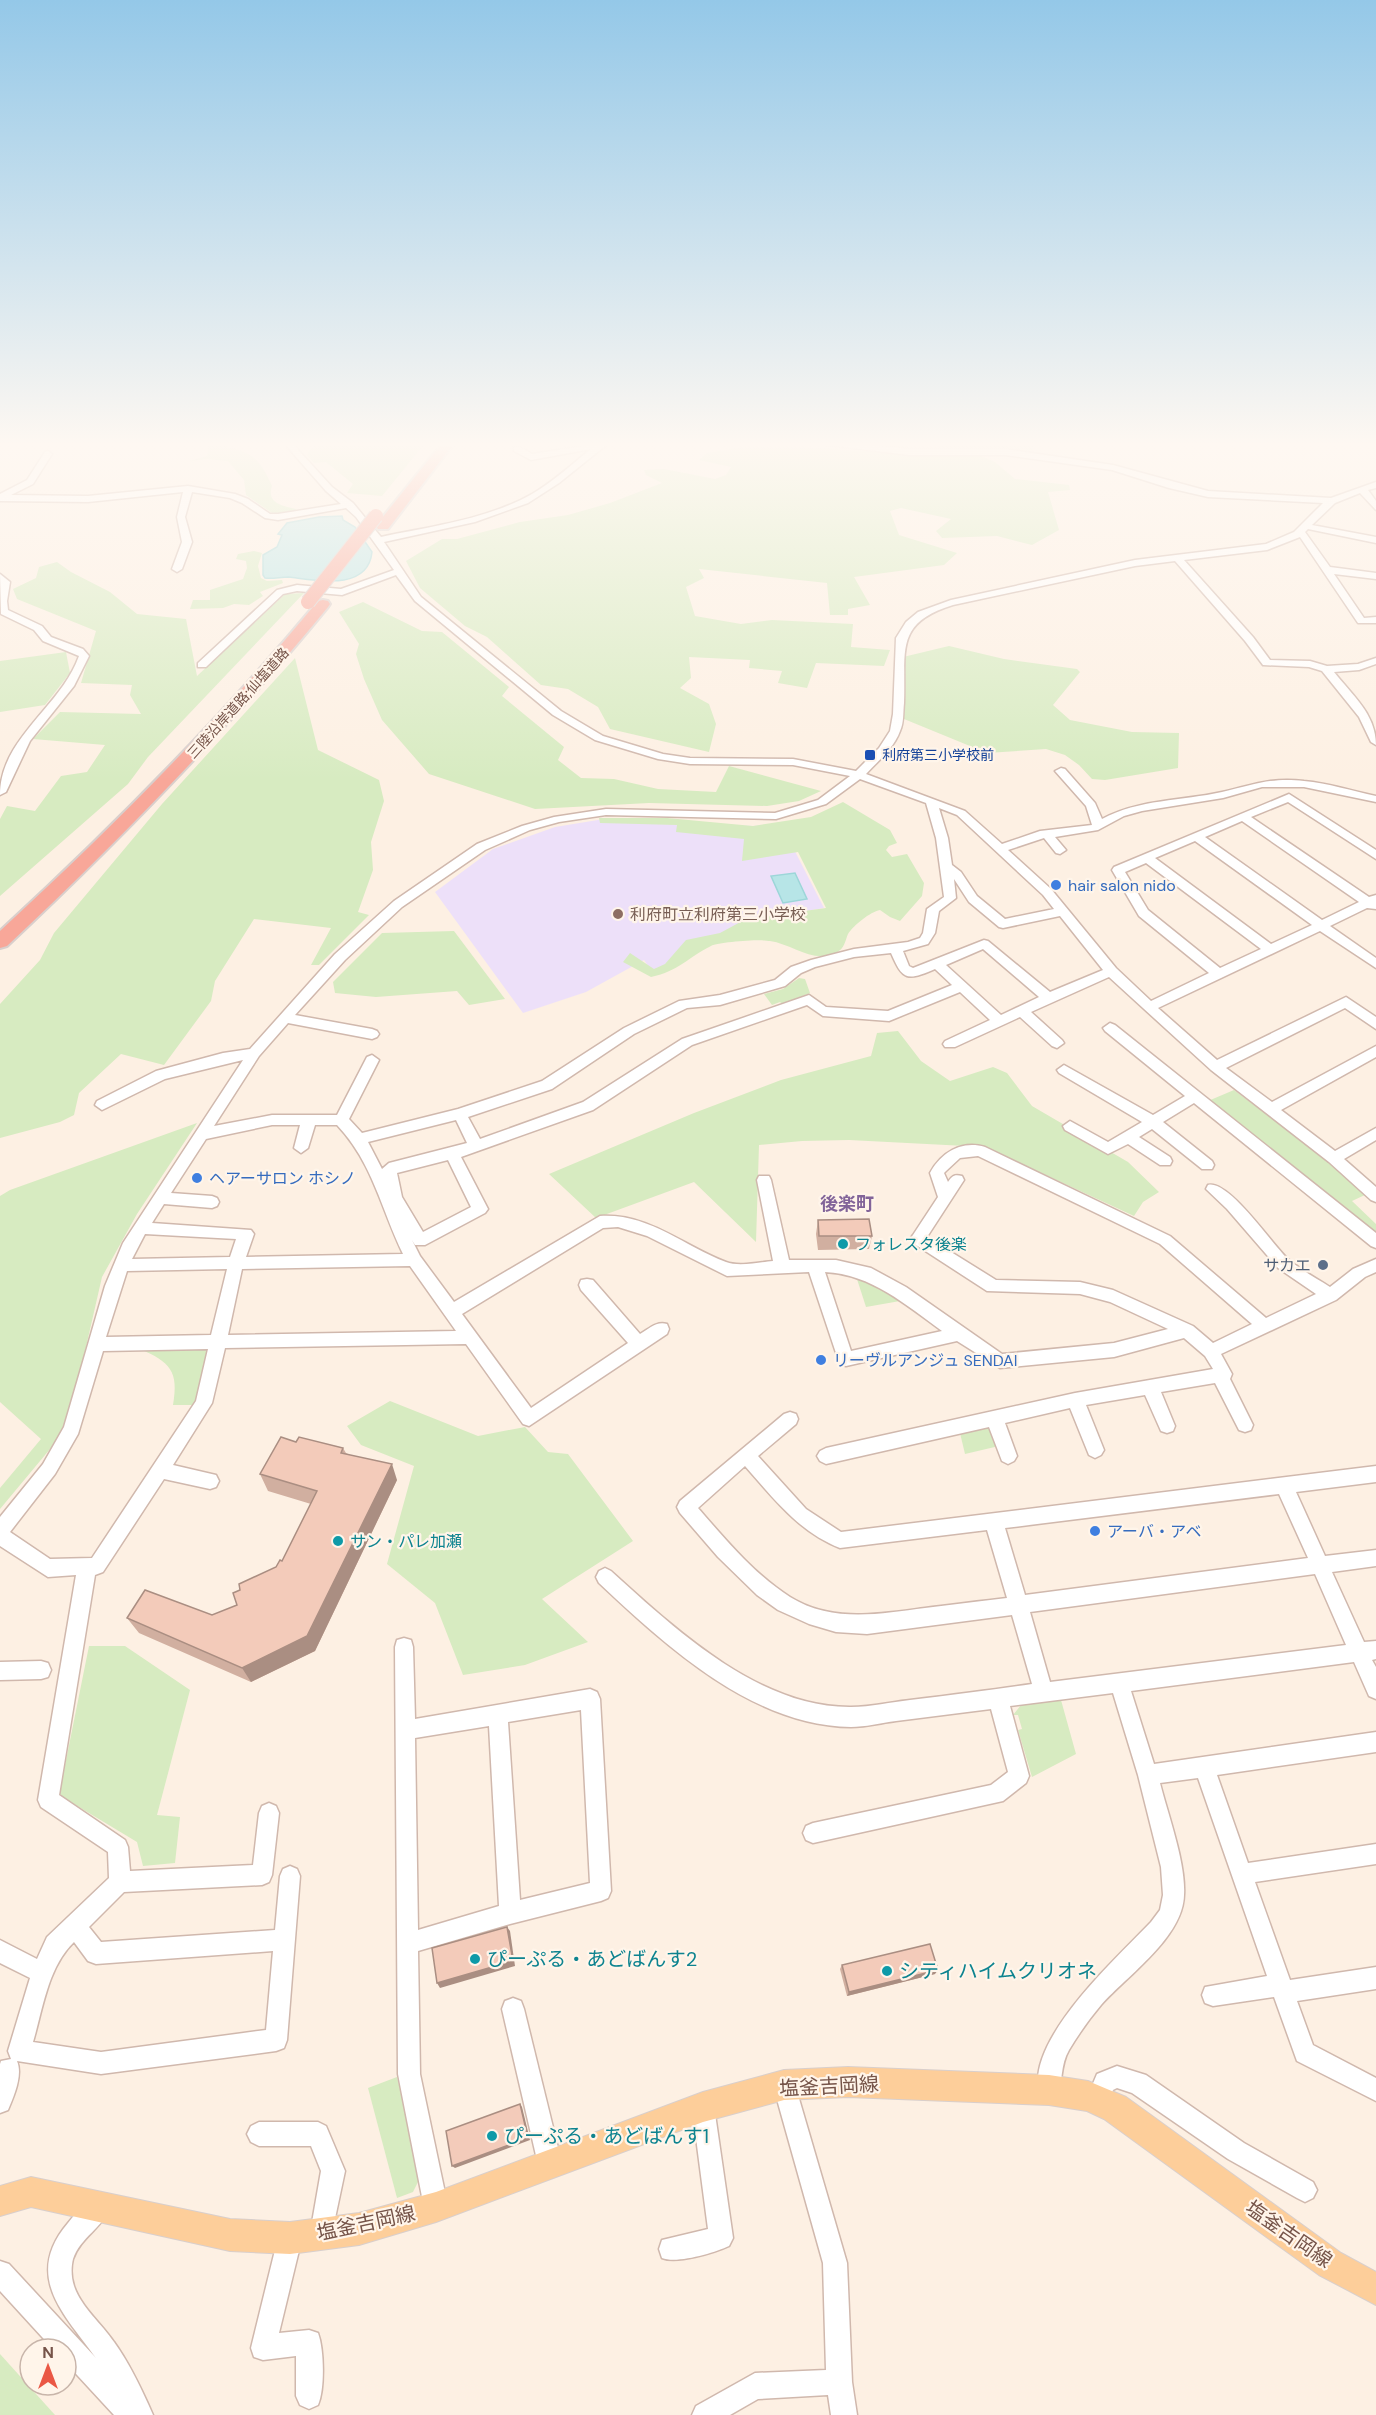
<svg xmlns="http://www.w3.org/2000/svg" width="1376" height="2415" viewBox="0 0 1376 2415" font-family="'DM Sans','Noto Sans JP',sans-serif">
  <rect width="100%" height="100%" fill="#fdf0e3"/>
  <path fill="#ede0f9" d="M604,819L753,826L781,824L824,908L747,921L653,973L644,960L586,992L523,1013L435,892L493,849L555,827Z"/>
  <g fill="#d7ebc1">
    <path d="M209,442H226L227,447C254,452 261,462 272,486C266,503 283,506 296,509L294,513H272L246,495L244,480L228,461L206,459L190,461L207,456Z"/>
    <path d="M316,442H426L382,496L347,493L353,484L326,462L314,463L307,455Z"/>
    <path d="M940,442H1036L1032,450L992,447H939Z"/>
    <path d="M742,447H802L911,454L974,453L995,462L1015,479L1069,485L1070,490L1048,492L1059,530L1032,545L997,536L942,538L936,531L951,519L901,508L890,511L899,535L957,553L944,565L854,577L870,605L848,609V615H830L827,583L699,569L704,578L686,587L695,616L741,624L772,620L853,624L851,647L890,650L884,666L816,663L807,688L778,683L782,671L749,668L750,660L689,657L691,678L680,688L709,704L716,724L709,752L610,729L598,707L568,689L541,685L487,637L465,626L420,588L406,561L442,539H457L520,522L568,515L610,503L662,483L646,475L644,470L664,469L715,479L726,475L731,467L699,460L707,453Z"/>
    <path d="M254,551L262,553L258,566L261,578L267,581L282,580L283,583L260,592L263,596L249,605L234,604L223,608L190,609L193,600H210V590L243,579L247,568L246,561L236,559L238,554Z"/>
    <path d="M57,562L71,572L110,592L137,614L186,619L197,676L285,594L304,593L148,757L128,784L0,896V819L7,806L35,811L61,776L87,772L105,745L33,739L60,712L141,714L130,695L132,685L81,683L96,631L17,599L13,589L36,578L39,567Z"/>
    <path d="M363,602L422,631L442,632L509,687L502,696L564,747L558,760L581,778L614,779L658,789L716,792L729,766L821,791L799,801L767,806L649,803L535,809L429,774L382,720L364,679L356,654L359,644L339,612Z"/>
    <path d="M949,646L1004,659L1077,669L1080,672L1053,705L1070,720L1132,732L1179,733L1178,768L1105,780L1092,779L1079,765L1065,755L1046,749L987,753L904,719L903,657Z"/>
    <path d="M66,652L70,673L45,705L0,712V661Z"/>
    <path d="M295,658L318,750L379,780L384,801L371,842L373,870L358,912L369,915L319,965H311L331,928L254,919L215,981L211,1001L164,1065L121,1054L79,1093L74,1115L60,1122L0,1138V1004L40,960L54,933L162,804Z"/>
    <path d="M843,802L890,830L897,843L889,846L886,850L892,857L907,854L924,883L922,896L900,921L890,917L880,910C870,912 854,925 848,934C845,941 845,948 836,953C813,964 792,944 770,941C761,939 719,942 711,946C687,958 679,971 651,977L623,962L630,953L654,969L665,964L686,940L720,933L746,919L826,908L798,852L742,861L744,839L676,832L677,825L600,823L599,818H667L753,826L811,817Z"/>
    <path d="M454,931L505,999L469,1005L457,991L376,997L335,993L333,982L382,933Z"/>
    <path d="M799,978L805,979L810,993L782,1004L780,1002L772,1005L764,994L783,989Z"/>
    <path d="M898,1031L921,1061L950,1081L993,1067L1007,1073L1032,1106L1128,1162L1159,1192L1143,1202L1134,1216L985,1147L849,1140L802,1141L759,1145L756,1242L694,1182L596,1218L549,1174L694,1113L781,1080L871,1056L877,1033Z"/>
    <path d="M1234,1090L1330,1162L1367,1194L1352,1201L1376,1224V1235L1208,1101Z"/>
    <path d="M197,1123L137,1214L102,1277L83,1360L60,1437L0,1509V1488L41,1439L0,1402V1196L10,1190Z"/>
    <path d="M856,1276L874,1282L900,1301L866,1307Z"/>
    <path d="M210,1348L196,1405H173C179,1371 170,1362 140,1349Z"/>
    <path d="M390,1401L478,1436L525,1427L548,1452L568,1454L633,1541L542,1599L588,1642L525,1665L463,1675L435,1603L387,1564L414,1466L361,1445L347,1426Z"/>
    <path d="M992,1425L999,1446L965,1454L960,1433Z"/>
    <path d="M89,1646H125L190,1690L157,1815L180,1817L175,1863L143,1866L137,1842L59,1795Z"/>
    <path d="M1061,1700L1076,1754L1032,1777L1018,1730L1022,1729L1018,1715H1013L1021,1705Z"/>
    <path d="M397,2077L421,2176L413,2192L397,2198L368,2088Z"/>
    <path d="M0,2354L55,2415H0Z"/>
  </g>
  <g fill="#b7e5e7" stroke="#9dd6d9" stroke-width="1.5">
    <path d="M342,516L343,520L355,527L372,552C368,592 315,580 289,577C280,577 273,579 265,578L263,575V555L277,547L282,535L278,534L287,523L319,517Z"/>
    <path d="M795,873L807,899L783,903L771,876Z"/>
  </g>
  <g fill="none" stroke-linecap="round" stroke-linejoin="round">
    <defs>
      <g id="minor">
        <path d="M283,442H291L332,487L353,503L381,537C431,526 486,520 532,494C553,482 572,464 591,449L531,460L514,451V447H520L532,454L610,442L559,483L528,503L475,522L384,542L421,597L561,711L603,736L663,754L690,758L793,759L856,771L879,748L890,731L893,714L896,638L906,622L918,612L951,600L1135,560L1266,544L1294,532L1323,503L1208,497L1169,488L1112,470L1005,455H909L820,444L816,442H842L909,449H1005L1113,465L1208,491L1331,498L1376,482V488L1368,490L1376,501V510L1360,493L1335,503L1312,525L1376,537V543L1308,529L1305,532L1330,567L1376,573V579L1334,574L1364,618L1376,617V623H1358L1300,537L1267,550L1184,560L1253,637L1270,660L1310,661L1327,666L1358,664L1376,658V664L1359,670L1334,672C1352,695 1376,714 1376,745L1371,742L1359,717L1322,671L1309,667L1263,665L1245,641L1175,561L1135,566L953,605C894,623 906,651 904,703C903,712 904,723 900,731C894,748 878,761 866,774L965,811L1002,844L1040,831L1092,825L1086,806L1055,771L1061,768L1065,769L1095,803L1102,819C1139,799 1182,801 1222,792C1253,785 1271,777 1304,781C1328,783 1352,791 1376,796V802L1304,787H1262L1223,798L1142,811L1124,816L1098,830L1055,837L1066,850L1060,854L1056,853L1044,838L1008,850L1051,889L1116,968L1151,1001L1209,973L1139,916L1112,870L1114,867L1289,794L1376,850V859L1288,802L1251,817L1369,897L1376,895V909L1367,908L1330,926L1376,958V968L1320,931L1158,1008L1217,1060L1346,997L1376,1017V1029L1345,1008L1226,1068L1272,1102L1376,1046V1057L1281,1110L1335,1151L1376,1128V1140L1344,1159L1376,1187V1202L1371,1200L1329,1162L1211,1070L1109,977L1031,1012L1062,1040L1064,1043L1057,1048L1052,1046L1020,1017L955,1047H945L943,1044L945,1041L990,1020L960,992L889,1021L823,1016L807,1005L692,1045L593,1110L461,1157L488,1209L485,1213L425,1245H415L412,1240L420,1256L454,1302L600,1216C649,1213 683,1246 726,1262C739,1267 760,1262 773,1261L757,1180L759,1176H769L771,1180L789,1260H836L871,1268L906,1287L1002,1354L1114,1343L1168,1329L1110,1302L1080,1294L987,1291L913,1243L910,1239L913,1235L938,1197L930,1173C941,1153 961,1140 985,1147L1170,1236L1266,1318L1316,1294L1278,1268L1227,1209L1206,1189L1208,1185C1228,1179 1272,1244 1287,1258C1299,1269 1316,1278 1330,1287L1353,1269L1376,1259V1272L1365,1277L1336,1300L1221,1354L1232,1374L1230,1379L1253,1425L1251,1430L1245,1432L1239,1430L1215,1383L1161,1392L1175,1426L1173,1431L1167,1433L1161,1431L1145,1395L1086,1405L1104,1450L1101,1455L1095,1458L1089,1455L1070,1408L1005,1423L1017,1456L1014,1461L1008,1464L1002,1461L989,1427L826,1464L820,1461L817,1456L820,1451L826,1448L1075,1393L1213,1369L1205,1356L1184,1338L1114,1357L1000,1368L957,1341L846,1366L840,1364L838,1359L809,1272L727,1276L647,1236L618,1227L603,1228L462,1314L531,1408L628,1343L581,1290L579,1285L581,1280L587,1279L593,1280L640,1334C649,1329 656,1321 667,1324L669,1329L667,1334L529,1426L523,1424L466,1344L225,1348L212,1403L173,1465L216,1475L219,1481L216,1487L210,1489L164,1479L103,1572L95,1575L59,1795L125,1840L128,1847L130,1871L253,1865L259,1813L262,1806L269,1803L276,1806L279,1813L272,1875L269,1882L262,1885L124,1892L89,1927L101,1942L275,1930L280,1876L283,1869L290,1866L297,1869L300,1876L287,2040L284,2048L276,2051L101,2074L17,2061C23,2075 14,2096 8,2110L0,2113V2064L1,2061L11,2059L8,2051L30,1978L0,1963V1940L37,1959L47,1937L109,1878L108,1852L41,1807L38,1800L76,1575L48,1577L0,1546V1517L43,1464L64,1427L105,1286L123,1243L243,1060L165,1079L102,1110L95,1105L97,1101L156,1071L223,1053L250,1049L335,954L394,901L477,844L522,826L554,817L606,809L775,813L818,800L850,776L793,765L690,764L658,759L595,740L553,715L415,601L396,575L342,595L297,591L283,594L206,667H198V663L277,590L297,585L341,589L394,570L356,517L346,508L278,520L265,518L242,503L230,498L192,492L185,517L192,542L182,569L177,572L172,569L182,542L177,517L183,492L88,502L0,501V494L27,480L45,452L48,451L52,454L33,484L11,495L88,496L188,486L235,494L248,499L270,514H278L341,504L326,491ZM860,779L926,803L936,838L944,897L927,909L923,933L920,938L908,942L854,949L811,960L791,967L775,980L720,995L679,1001L624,1028L542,1081L458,1109L362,1133L349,1119L379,1060L372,1055L367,1057L337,1115H272L214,1126L259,1056L288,1023L372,1039L377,1037L379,1034L377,1031L372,1029L295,1015L345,960L402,907L485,850L530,830L559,822L606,815L776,819L826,804ZM939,808L957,815L1043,895L1054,909L1005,919L977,896L961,872L952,865L948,838ZM1242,821L1359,902L1322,920L1205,837ZM1195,841L1312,925L1271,944L1155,858ZM1146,863L1261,949L1220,968L1148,910L1125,872ZM954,879L969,902L999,927L1003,928L1060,916L1103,970L1050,992L988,941L984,940L913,968L909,966L903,951L928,944L935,933L939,911L956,898ZM983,949L1039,997L1001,1015L946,965ZM891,953C903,981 907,981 935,969L952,985L888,1011L826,1007L809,995L682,1039L583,1102L480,1139L468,1117L552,1089L634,1034L687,1008L720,1005L785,986L801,973L815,967L854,957ZM456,1120L467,1143L389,1163L382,1169L368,1142ZM272,1125H300L294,1148L301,1153L308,1148L315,1125H337C373,1163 381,1209 403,1254L246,1257L254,1234L251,1230L152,1223L164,1204L212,1208L217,1206L219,1202L217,1198L212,1196L171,1193L206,1139ZM978,1156L1160,1244L1252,1324L1213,1343L1193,1326L1113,1290L1080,1282L996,1280L927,1237L964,1180L962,1176C954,1174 952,1176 948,1182L944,1173L946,1171L960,1158ZM448,1160L471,1207L423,1232L402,1197L397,1173ZM145,1234L236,1239L230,1257L132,1259ZM410,1266L456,1331L228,1335L242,1269ZM227,1269L211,1335L106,1337L127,1271ZM825,1272C871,1274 906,1305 942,1331L851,1351ZM208,1349L196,1401L92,1558L50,1559L10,1532L55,1474L78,1434L103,1351ZM74,1942L88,1961L96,1964L273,1951L266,2030L101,2052L33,2042C43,2008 48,1967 74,1942Z"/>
        <path d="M0,574L10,582L7,601L8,610L42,626L51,637L83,649L89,656L74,686L30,741L6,792L0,795C0,738 61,707 79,656L43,641L34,630L1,614Z"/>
        <path d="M1110,1023L1115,1025L1376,1233V1248L1371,1246L1194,1103L1163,1122L1212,1161L1214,1165L1212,1169H1202L1152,1129L1139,1137L1170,1157L1172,1161L1170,1165H1160L1128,1144L1108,1154L1065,1130L1063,1126L1070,1121L1108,1142L1142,1122L1059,1073L1057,1070L1064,1065L1153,1115L1185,1096L1105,1031L1103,1028Z"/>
        <path d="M790,1412L796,1414L798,1419L796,1424L758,1456L806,1509L841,1532L1376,1466V1482L1296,1492L1325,1556L1376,1550V1566L1332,1572L1364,1642L1376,1641V1659L1372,1660L1376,1667V1699L1369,1696L1354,1662L1131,1691L1154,1764L1376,1732V1752L1217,1775L1248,1863L1376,1844V1864L1255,1882L1290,1980L1376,1967V1989L1297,2001L1313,2045L1376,2078V2101L1297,2061L1274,1997L1213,2006L1205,2003L1202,1995L1205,1987L1267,1976L1198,1778L1160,1783C1168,1815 1186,1863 1184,1895C1183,1937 1128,1975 1101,2005C1090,2018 1078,2035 1069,2050C1060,2065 1063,2082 1057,2098L1049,2101L1041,2098C1019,2045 1118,1957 1151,1922L1160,1910L1163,1895L1161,1867L1138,1775L1113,1693L1010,1706L1029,1776L1026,1783L1003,1801L813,1843L806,1840L803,1833L806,1826L813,1823L991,1785L1008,1772L991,1709C959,1713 928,1717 896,1721C881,1723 865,1727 851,1727C753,1726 666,1646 599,1583L596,1577L599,1571L605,1568L611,1571C675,1629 759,1708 851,1707C871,1707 891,1702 910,1700C951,1695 991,1690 1032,1684L1012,1615L867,1634L836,1632L809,1624L778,1610L757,1595L718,1557L680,1513L677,1507L680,1501L784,1414ZM745,1466C774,1499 799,1532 840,1548L987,1530L1007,1598C979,1601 952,1605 925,1608C879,1614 832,1623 790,1597C754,1574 726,1540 698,1508ZM1279,1494L1308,1558L1025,1595L1005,1528ZM1315,1574L1346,1645L1050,1682L1030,1612Z"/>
        <path d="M404,1638L411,1640L413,1647L415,1719L590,1689L597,1692L600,1699L611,1891L608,1898L601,1901L510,1924L418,1951L420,2074L448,2207L444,2215L436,2219L428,2215L424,2207L398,2074L395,1647L397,1640ZM581,1710L590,1883L520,1900L508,1722ZM489,1726L499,1906L418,1930L415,1738Z"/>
        <path d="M41,1661L48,1663L51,1670L48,1677L41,1679L0,1680V1662Z"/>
        <path d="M513,1998L521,2001L524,2009L562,2164L558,2172L550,2176L542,2172L538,2164L502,2009L505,2001Z"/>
        <path d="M1117,2066L1146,2075L1244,2143L1313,2182L1317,2190L1313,2198L1305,2202L1297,2198L1228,2159L1132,2093L1117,2088L1113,2090L1105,2108L1097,2111L1089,2108L1086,2100L1097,2074Z"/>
        <path d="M784,2074L792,2077L795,2085L847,2263L852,2382L857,2415H831L828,2395L758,2399L730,2415H692L696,2406L755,2373L826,2370L823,2263L773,2085L776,2077Z"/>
        <path d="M703,2096L711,2099L714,2107L733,2238L729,2246C714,2253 677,2264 662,2258L659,2249L662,2240L708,2229L692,2107L695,2099Z"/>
        <path d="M259,2122H318L326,2126L345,2171L330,2242L322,2246L314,2242L310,2234L321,2171L311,2146H259L251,2142L247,2134L251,2126Z"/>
        <path d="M99,2195L107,2199L111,2207C103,2227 80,2238 73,2259C71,2267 71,2277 74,2286C81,2307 102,2324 114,2342C130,2364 142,2390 153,2415H114L66,2363V2349H53L0,2291V2261L9,2264L96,2358C64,2314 23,2276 68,2223C77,2212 86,2200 99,2195Z"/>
        <path d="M290,2226L298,2230L302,2238L279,2333L309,2330L318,2333C324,2349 325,2389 318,2405L309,2409L300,2405L296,2396V2356L263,2360L254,2357L251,2348L278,2238L282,2230Z"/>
      </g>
      <path id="major" d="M848,2067L1049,2075L1088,2081L1126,2097L1341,2253L1376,2272V2305L1319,2275L1104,2119L1087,2111L1049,2105L848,2097L784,2100L703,2122L436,2222L359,2245L290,2254L230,2251L31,2207L0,2216V2186L31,2177L230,2219L290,2222L359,2213L436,2192L703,2092L784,2070Z"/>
      <g id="highway">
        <path d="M443,442H455L388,529H378L376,526L378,523Z"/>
        <path d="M323,600L328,601L330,604L328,607C229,728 121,839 7,946L0,948V931C113,827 220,719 318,601Z"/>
      </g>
    </defs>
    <use href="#minor" stroke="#d0b8ad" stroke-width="3"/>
    <use href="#major" stroke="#d9cfcc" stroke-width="2"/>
    <use href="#highway" stroke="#d9cfcc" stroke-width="4"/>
    <use href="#minor" fill="#fff" fill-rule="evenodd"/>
    <use href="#major" fill="#fdce9a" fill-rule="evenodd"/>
    <use href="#highway" fill="#f8a799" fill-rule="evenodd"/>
    <defs>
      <path id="highway-bridge" d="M308,602L376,516"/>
    </defs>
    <use href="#highway-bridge" stroke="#d9cfcc" stroke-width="16" stroke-linecap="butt"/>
    <use href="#highway-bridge" stroke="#f8a799" stroke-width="14"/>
  </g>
  <g fill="#d1afa0">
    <path d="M818,1220L872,1236L869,1249L818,1250L816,1234Z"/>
    <path d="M296,1442L343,1448L346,1453L397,1480L315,1651L251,1682L139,1633L127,1618L212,1615L237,1605L240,1590L276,1567L282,1561L311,1504L268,1491L260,1474Z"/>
    <path d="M842,1965L935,1974L847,1996L840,1969Z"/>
  </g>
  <g fill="#aa8e82">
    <path d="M392,1464L397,1480L315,1651L251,1682L242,1668Z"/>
    <path d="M507,1927L510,1931L515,1966L440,1988L437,1983Z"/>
    <path d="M938,1970L935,1974L847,1996L849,1992Z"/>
    <path d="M520,2104L522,2107L530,2140L455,2168L452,2166Z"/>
  </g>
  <g fill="#f3cbba" stroke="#aa8e82" stroke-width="1.5">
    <path d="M869,1219L872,1236H819L818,1220Z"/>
    <path d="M281,1437L296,1442L299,1437L343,1448L341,1453L392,1464L307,1636L242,1668L127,1618L145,1590L212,1615L237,1605L233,1593L240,1590L239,1584L276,1567L280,1560L282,1561L317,1491L260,1474Z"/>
    <path d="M507,1927L513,1961L437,1983L432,1948Z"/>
    <path d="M930,1944L938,1970L849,1992L842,1965Z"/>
    <path d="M520,2104L528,2138L452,2166L446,2131Z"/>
  </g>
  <linearGradient id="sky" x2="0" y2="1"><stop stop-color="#94c8e8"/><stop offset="0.57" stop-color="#fef8f2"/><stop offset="1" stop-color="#fef8f2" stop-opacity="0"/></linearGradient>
  <rect width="1376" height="780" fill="url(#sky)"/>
  <rect fill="#1a4fb4" stroke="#fff5ea" stroke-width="2" x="864" y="749" width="12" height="12" rx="3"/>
  <g fill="#3f7fe0" stroke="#fff5ea" stroke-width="2">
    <circle cx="1056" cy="885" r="6"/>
    <circle cx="197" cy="1178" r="6"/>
    <circle cx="821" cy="1360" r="6"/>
    <circle cx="1095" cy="1531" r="6"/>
  </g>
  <circle fill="#8d6e63" stroke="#fff5ea" stroke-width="2" cx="618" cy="914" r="6"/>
  <g fill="#0f9aa8" stroke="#fff5ea" stroke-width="2">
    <circle cx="843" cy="1244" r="6"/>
    <circle cx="338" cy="1541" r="6"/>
    <circle cx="475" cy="1959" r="6"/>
    <circle cx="887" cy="1971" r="6"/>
    <circle cx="492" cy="2136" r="6"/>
  </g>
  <circle fill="#5c6f8a" stroke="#fff5ea" stroke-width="2" cx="1323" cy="1265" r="6"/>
  <g text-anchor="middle" stroke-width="4.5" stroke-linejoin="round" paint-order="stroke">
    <g font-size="14" fill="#765449" stroke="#fff5ea">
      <text transform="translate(238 703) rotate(-48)" y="5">三陸沿岸道路;仙塩道路</text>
    </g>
    <g font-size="14" fill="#164399" stroke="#fff5ea" text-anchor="start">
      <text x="882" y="760">利府第三小学校前</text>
    </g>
    <g font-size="16" fill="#366cbe" stroke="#fff5ea" text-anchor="start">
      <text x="1068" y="891">hair salon nido</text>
      <text x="209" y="1184">ヘアーサロン ホシノ</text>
      <text x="833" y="1366">リーヴルアンジュ SENDAI</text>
      <text x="1107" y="1537">アーバ・アベ</text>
    </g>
    <g font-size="16" fill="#785e54" stroke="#fff5ea" text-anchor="start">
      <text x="630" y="920">利府町立利府第三小学校</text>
    </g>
    <g font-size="16" fill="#0d838f" stroke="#fff5ea" text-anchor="start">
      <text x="855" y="1250">フォレスタ後楽</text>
      <text x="350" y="1547">サン・パレ加瀬</text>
    </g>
    <g font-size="16" fill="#4e5e75" stroke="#fff5ea" text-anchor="end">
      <text x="1311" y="1271">サカエ</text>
    </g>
    <g font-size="18" font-weight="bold" fill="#826499" stroke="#fff5ea">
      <text x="847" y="1210">後楽町</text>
    </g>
    <g font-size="20" fill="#0d838f" stroke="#fff5ea" text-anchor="start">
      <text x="487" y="1966">ぴーぷる・あどばんす2</text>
      <text x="899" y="1978">シティハイムクリオネ</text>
      <text x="504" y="2143">ぴーぷる・あどばんす1</text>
    </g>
    <g font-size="20" fill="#765449" stroke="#fff5ea">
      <text transform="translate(829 2086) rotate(-3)" y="7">塩釜吉岡線</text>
      <text transform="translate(366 2223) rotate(-12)" y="7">塩釜吉岡線</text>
      <text transform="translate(1289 2234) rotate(35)" y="7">塩釜吉岡線</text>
    </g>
  </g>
  <g transform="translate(48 2367)"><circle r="28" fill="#fff5ea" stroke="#c8b5aa" stroke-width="1.5"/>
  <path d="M0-4.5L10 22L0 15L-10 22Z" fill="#ea5845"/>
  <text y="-9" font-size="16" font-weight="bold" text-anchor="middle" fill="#765449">N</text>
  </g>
</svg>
